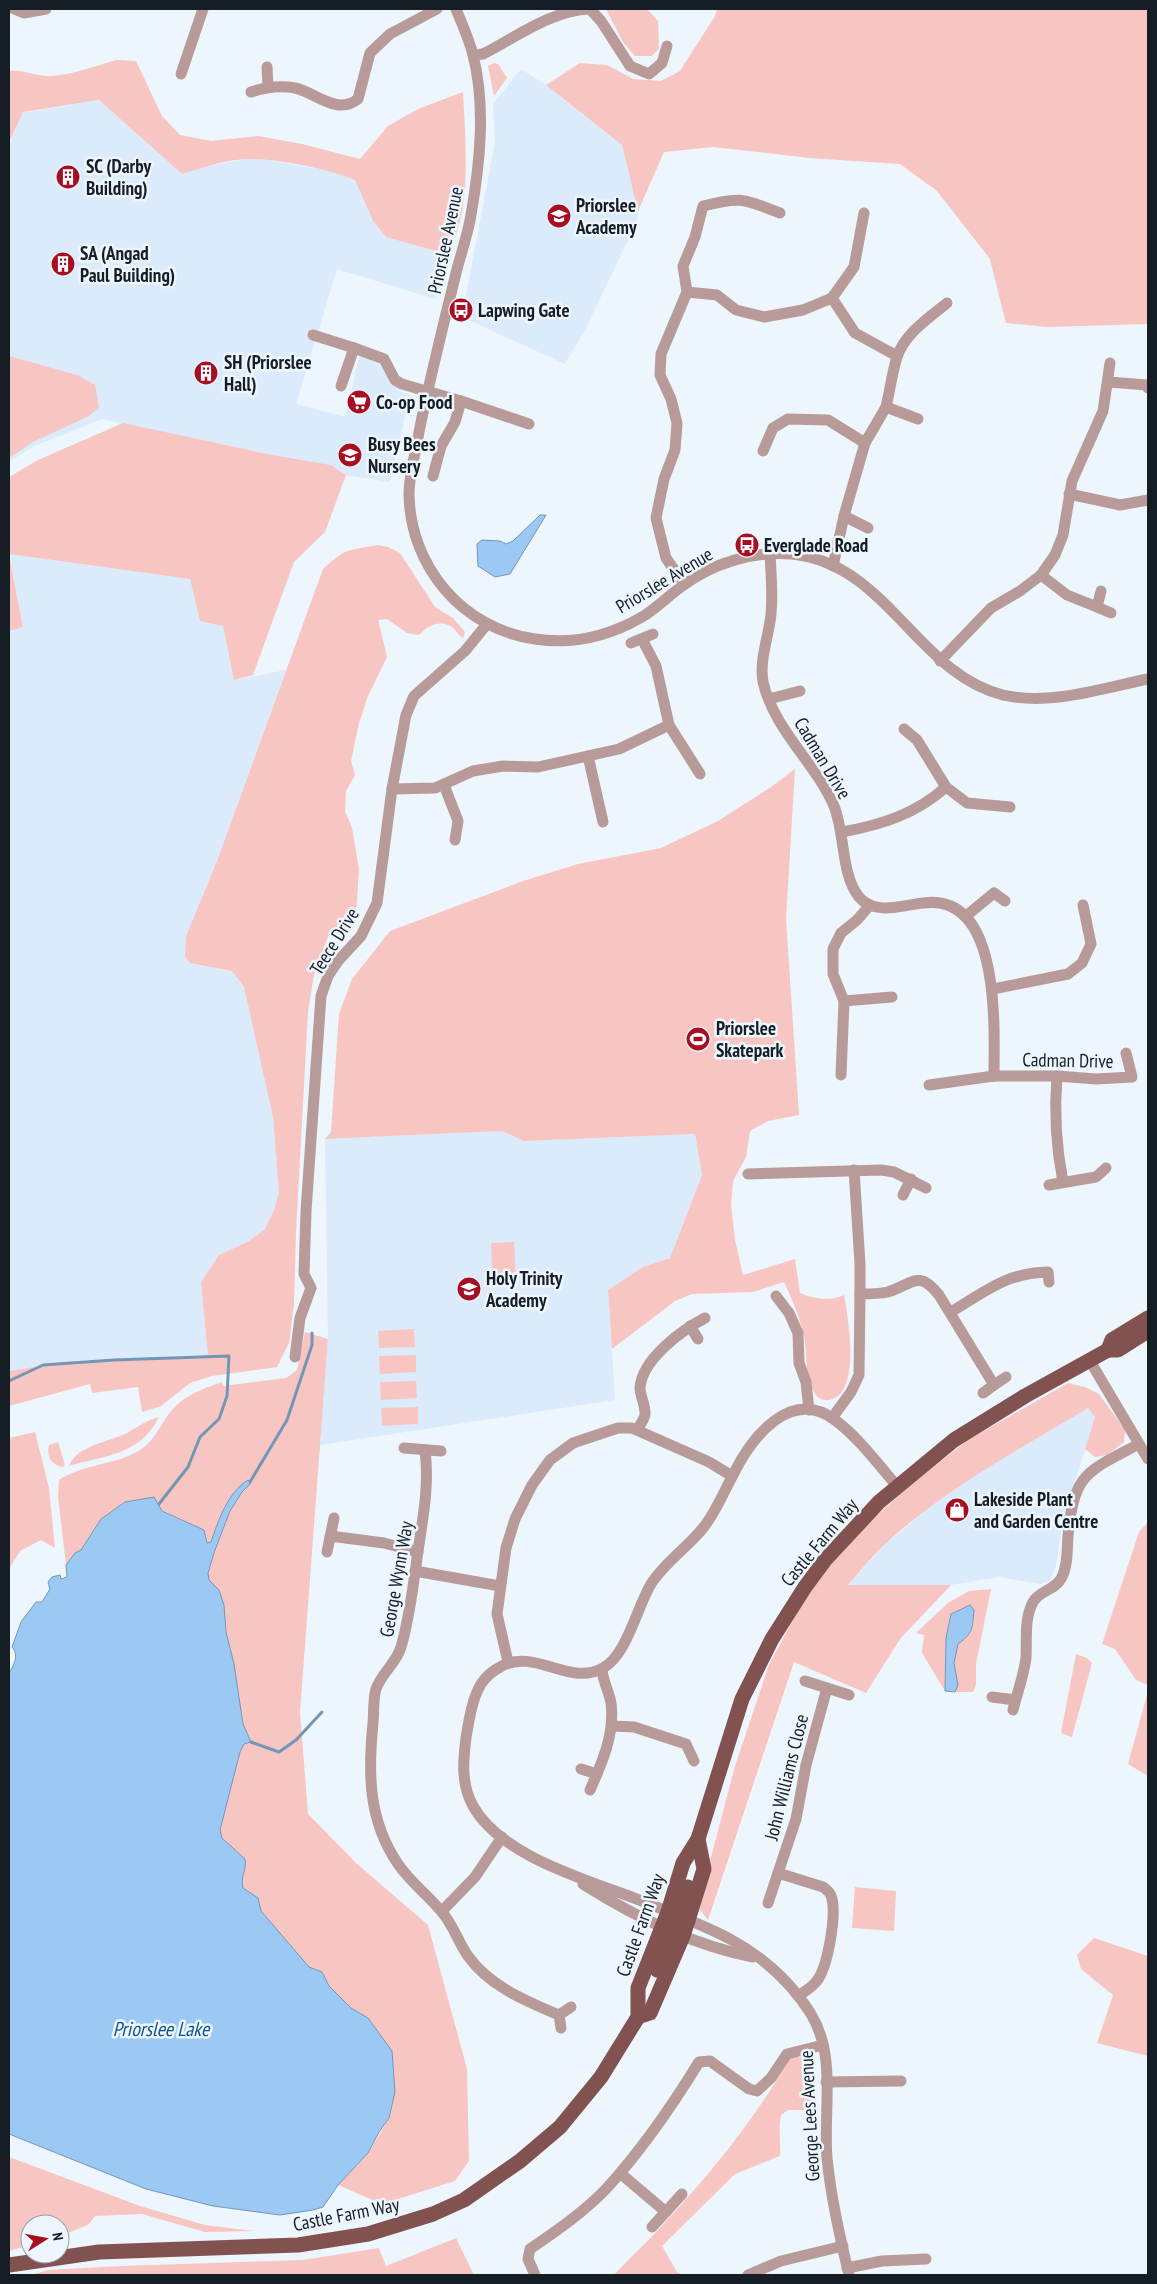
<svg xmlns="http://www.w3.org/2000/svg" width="1157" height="2284" viewBox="0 0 1157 2284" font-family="'PT Sans Narrow',sans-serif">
  <rect width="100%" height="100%" fill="#edf5fd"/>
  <g fill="#dbebfb">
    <path d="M521,69L546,85L622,145L638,211L637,221L584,332L565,364L462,317L495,142L493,104Z"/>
    <path d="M99,100L182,174L207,166L253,158L333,171L355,180L373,221L386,237L439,252L447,251L435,299L337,269L296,404L345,417L360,354L383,367L396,387L403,393L410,394L390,482L346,475L331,465L276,456L102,419L34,446L9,462V147L22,113Z"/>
    <path d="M9,554L190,579L200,621L223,626L234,680L286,670L217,861L186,936L185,957L191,963L232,971L244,987L273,1117L277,1164L279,1192L274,1210L265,1229L249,1241L219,1255L201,1282L208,1357L39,1365L9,1371V631L23,627Z"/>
    <path d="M502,1131L524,1141L695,1134L702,1175L670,1258L643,1267L608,1290L615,1400L320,1445L328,1339L325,1139Z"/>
    <path d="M1088,1407L1095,1417L1062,1524L1056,1566L1050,1581L1040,1584L999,1577L951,1585L848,1586L883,1546L932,1506L985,1469Z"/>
  </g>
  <g fill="#f8c6c2">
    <path d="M606,9H647L658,21L659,49L652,56H635L623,42Z"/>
    <path d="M717,9H1148V324L1048,327L1006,323L990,259L937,191L900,164L809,158L713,147L664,152L638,211L622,145L546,85L580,63L607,65L633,79L661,81L680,71L715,16Z"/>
    <path d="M117,60L136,61L162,116L180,135L211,141L258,136L302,144L360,159L388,126L418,109L463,92C465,134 473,217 447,251L439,252L386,237L373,221L355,180C328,169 283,160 253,159C230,158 204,167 182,174L99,100L23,112L9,143V71C24,69 37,77 52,76C73,75 97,65 117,60Z"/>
    <path d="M494,63L498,64L507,78L494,96L488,66Z"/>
    <path d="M9,356L77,375L95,385L99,407L89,416L33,442L9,458Z"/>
    <path d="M123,423L272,455L331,465L346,475L325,532L294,562L253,675L234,680L223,626L200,621L190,579L9,554V477L38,460Z"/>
    <path d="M378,545L388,547L400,553L435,607L453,618L465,632L463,638C458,635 456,630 452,627C439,619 428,626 419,635L407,633L387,619L378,620L387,657L368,696L359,723L351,761L355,775L346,791L345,811L352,828L359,869L356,915L345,924L329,934L314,975L308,1012L296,1232L294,1304L289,1343L277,1367L212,1376L190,1383L161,1406L142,1412L138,1387L92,1393L90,1384L9,1406V1371L63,1362L208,1357L201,1282L219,1255L249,1241L265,1229L274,1210L279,1192L273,1117L244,987L232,971L190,963L185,957L186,936L217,861L323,569C347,547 347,551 378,545Z"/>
    <path d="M9,555L23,627L9,631Z"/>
    <path d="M795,769L786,919L799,1115L768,1121L750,1131L746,1157L733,1181L731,1204L735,1240L743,1275L795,1259L800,1293C814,1299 830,1302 844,1295C848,1316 862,1394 829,1400C823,1401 817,1398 814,1392C805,1376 807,1353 804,1336C800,1317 792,1299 784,1282L753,1292L692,1294L675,1301L612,1349L608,1290L643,1267L670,1258L702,1175L695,1134L524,1141L502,1131L325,1139L331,1132L339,1014L352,979L390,931L523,881L578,864L661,848L718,821L771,787Z"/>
    <path d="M514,1242L516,1284L493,1285L491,1243Z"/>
    <path d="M414,1329L415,1347L379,1348L378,1331Z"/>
    <path d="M305,1332L328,1339L300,1712L308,1814L356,1863L428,1925L467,2069L469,2161L455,2181L382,2204L338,2185L368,2153L389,2118L395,2092L392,2051L368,2018L351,2008L329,1986L322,1972L309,1967L261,1911L258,1898L243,1888C240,1876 247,1871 245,1859L222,1838L220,1830L240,1752L244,1744L251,1742L243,1724L234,1664L226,1632L224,1605L219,1590L209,1580L208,1573L215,1550L230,1511L242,1492L251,1483L248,1480L216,1527L211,1542L207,1543L204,1530L162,1511L101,1519L81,1550L75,1553L66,1565L58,1496L59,1480C82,1465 111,1465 135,1453C157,1441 158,1426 172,1410C184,1395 205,1388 222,1382L223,1386L286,1378L297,1370Z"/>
    <path d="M416,1355V1372L380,1374L379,1356Z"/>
    <path d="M416,1381L417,1398L381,1400L380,1382Z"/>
    <path d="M1068,1383L1085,1387L1099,1394L1125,1430L1124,1442L1107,1455L1095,1457L1085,1449L1095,1417L1088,1408C1018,1450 945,1489 884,1545C871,1557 860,1572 848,1585H951L900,1639L866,1693L794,1662L708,1920L698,1907L735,1766L769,1665L812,1585L866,1525L914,1482L968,1440Z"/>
    <path d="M418,1407V1424L382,1426L381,1408Z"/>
    <path d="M159,1417C140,1455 106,1455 69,1466C76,1446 111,1441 127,1433C139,1426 145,1421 159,1417Z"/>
    <path d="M35,1432L49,1488L55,1548L41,1540L20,1551L9,1569V1438Z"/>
    <path d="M58,1442L65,1465L63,1467C51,1465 46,1456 49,1445Z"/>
    <path d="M1148,1522V1685L1136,1680L1115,1649L1102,1644L1139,1532Z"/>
    <path d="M991,1589L976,1664V1684L973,1692H955L958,1685L954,1663L958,1644C976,1631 974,1626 970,1605L951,1614L946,1638L945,1691L922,1653L924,1635L916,1633L948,1603L969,1591Z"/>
    <path d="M1076,1654L1087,1658L1092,1663L1072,1737L1061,1733Z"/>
    <path d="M1148,1691V1776L1128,1764Z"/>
    <path d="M855,1887L896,1891L894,1931L852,1928Z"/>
    <path d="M1094,1938L1148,1956V2056L1097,2043L1113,1995L1081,1969L1077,1955Z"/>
    <path d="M791,2057H810L812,2110H788L781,2115C778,2129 781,2142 780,2156L735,2174L662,2246L677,2272L682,2275H614C632,2255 652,2238 669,2218C715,2169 757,2115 791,2057Z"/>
    <path d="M9,2157L140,2206L205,2225L254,2231L205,2232L142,2214L95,2216L88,2225L60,2236V2224H30V2245L9,2251Z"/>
    <path d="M456,2238L474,2275H30L48,2270L122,2266L303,2260L379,2248L386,2266Z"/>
  </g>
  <g fill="#9cc9f3" stroke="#7496b5">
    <path d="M540,515H546L510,574L495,577L478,566L477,544L482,540L500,541L506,544L513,541Z"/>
    <path d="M248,1480L251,1483L242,1492L230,1511L215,1550L208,1573L209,1580L219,1590L224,1605L226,1632L234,1664L243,1724L251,1742L244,1744L240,1752L220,1830L222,1838L245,1859C247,1871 240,1876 243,1888L258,1898L261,1911L309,1967L322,1972L329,1986L351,2008L368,2018L392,2051L395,2092L389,2118L379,2132L368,2153L338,2185L323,2207L313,2210L280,2215L213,2206L146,2189L9,2134V1674C13,1665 20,1656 12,1647L21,1622L36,1602H42L50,1589L48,1582L52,1577L60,1575L61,1579L67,1577L66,1565L75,1553L81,1550L101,1519L125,1502L154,1497L162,1511L204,1530L207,1543L211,1542C218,1521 228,1492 248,1480Z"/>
    <path d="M970,1605L974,1610C972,1629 974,1632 958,1644L954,1663L958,1685L955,1692L945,1691L946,1638L951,1614Z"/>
  </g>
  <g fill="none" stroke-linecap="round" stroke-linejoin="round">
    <g stroke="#7496b5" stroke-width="3">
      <path d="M9,1381L43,1365L114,1360L229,1356L227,1396L219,1419L200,1437L188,1467L159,1504"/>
      <path d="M250,1482L287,1420L312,1345V1333"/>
      <path d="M251,1742L279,1752L296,1740L322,1712"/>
    </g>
    <g stroke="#b89b99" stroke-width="11">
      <path d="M14,9L24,13L46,9"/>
      <path d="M456,9C462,24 469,39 473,55C486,106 480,163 471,215C468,233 462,251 457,269C444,323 430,377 419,432C416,452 409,474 409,494C410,567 463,629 535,639C573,645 609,636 642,617C656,609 668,596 681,587C712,563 753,551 792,554C888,564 916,673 1003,695C1050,706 1103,688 1148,679"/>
      <path d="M473,55L483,54C516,37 552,10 590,9L601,21L630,66L649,74L662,63L667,46"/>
      <path d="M267,67L268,87"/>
      <path d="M181,74L203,9"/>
      <path d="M251,92C266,87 279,85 295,88C315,92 337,116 358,99L370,53L390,34L437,9"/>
      <path d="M687,292L717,295L736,310L764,317L803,310L832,298L854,267L864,213"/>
      <path d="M832,298L855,333L897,356"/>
      <path d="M313,335L354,348L341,386"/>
      <path d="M354,348L384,359L395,380L402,384L461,401"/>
      <path d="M1109,382L1147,385L1148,388"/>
      <path d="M918,419L886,407C890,390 892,373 897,357C905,333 929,318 947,303"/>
      <path d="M865,443L844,516L868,528"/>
      <path d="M763,451L773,428L788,419L828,420L865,443L886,407"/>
      <path d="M433,476L441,446L455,422L461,401L529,424"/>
      <path d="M1069,494L1120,505L1148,500"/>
      <path d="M770,554C771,574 773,594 771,614C769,636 759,660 763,682C774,730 815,762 834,806C845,833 841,875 859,897C875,916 903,905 923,903C1002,892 994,1029 994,1076H1057L1096,1079L1132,1077L1126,1053"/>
      <path d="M833,566L844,516"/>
      <path d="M684,584L666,558L656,518L664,479L675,450L677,423L671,399L660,375L661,354L687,292L683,266L695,237L703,206C741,196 744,199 780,213"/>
      <path d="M1101,591L1097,607L1111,613"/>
      <path d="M1097,607L1067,595L1041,575L1055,555L1063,535L1072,481L1103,411L1110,363"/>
      <path d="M631,643L653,634"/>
      <path d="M940,661L991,608L1020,591L1041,575"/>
      <path d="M769,699L800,691"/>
      <path d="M669,725L700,774"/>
      <path d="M904,729L917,740L946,787L967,803L1010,807"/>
      <path d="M588,756L603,822"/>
      <path d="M444,785L458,821L455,840"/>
      <path d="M392,789L435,788L473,771L503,766L538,767L619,749L669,725L656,666L642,639"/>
      <path d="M842,832C881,825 916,814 946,787"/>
      <path d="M966,916L994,893L1005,901"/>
      <path d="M993,989L1068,974L1082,963L1091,944L1083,905"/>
      <path d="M844,1001L892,997"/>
      <path d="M841,1075L844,1001L833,974V949L841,933L857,920L870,905"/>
      <path d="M1057,1076C1054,1112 1056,1146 1063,1182"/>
      <path d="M929,1085L994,1076"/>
      <path d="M854,1170L860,1264V1294"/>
      <path d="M748,1174L881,1170L894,1172L926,1188"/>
      <path d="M1049,1185L1096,1177L1106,1168"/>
      <path d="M903,1195L911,1179"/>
      <path d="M776,1296L789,1313L798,1333L799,1363L806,1382L809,1410"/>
      <path d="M951,1312C986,1291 1006,1273 1048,1272L1049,1282"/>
      <path d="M690,1326L698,1339"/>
      <path d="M295,1357L300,1318L311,1288L304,1274L306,1211L321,996L328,976L338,961L361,936L377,903L392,789L406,715L414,696L465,651L487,624"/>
      <path d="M1090,1361L1148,1459"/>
      <path d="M994,1385L1006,1377"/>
      <path d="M832,1418L851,1392L859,1375L860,1294C869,1294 879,1294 888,1292C913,1284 918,1269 939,1295L994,1385L983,1393"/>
      <path d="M638,1429C640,1425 644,1419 645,1415C646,1406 640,1396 640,1388C642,1359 682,1330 705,1318"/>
      <path d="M404,1448L441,1451"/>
      <path d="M425,1450C430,1491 421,1525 416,1566C412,1593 409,1620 401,1647C397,1662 381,1674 376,1689C373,1699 374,1712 373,1723C368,1773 368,1820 398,1864C410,1882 427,1894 441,1911C453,1924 458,1942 468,1956C489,1986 526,2001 559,2015"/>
      <path d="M330,1536L384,1543L418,1552"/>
      <path d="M327,1552L334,1518"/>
      <path d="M415,1571L500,1586"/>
      <path d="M508,1662L497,1614L506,1548L515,1519L532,1485L550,1460L573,1443L618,1428H632L709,1462L732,1476"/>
      <path d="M805,1681L849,1695"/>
      <path d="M992,1697L1015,1700"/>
      <path d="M1013,1710C1017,1693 1024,1675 1026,1658C1027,1639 1024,1619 1033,1602C1040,1590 1056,1590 1062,1577C1068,1565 1067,1549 1068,1536C1074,1472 1087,1472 1139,1444"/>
      <path d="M612,1726L634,1727L686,1744L694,1761"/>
      <path d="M581,1769L597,1774"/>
      <path d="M590,1790C602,1763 615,1734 611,1703C609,1692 603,1681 602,1670"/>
      <path d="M778,1873L823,1887C828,1891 831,1893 832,1899C836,1917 828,1968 816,1982C811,1988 804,1992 798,1996"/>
      <path d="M583,1884C635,1917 692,1945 753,1957"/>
      <path d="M768,1903L796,1819L806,1765L827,1688"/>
      <path d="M442,1911L475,1877L502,1837"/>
      <path d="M561,2028L559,2015L571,2007"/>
      <path d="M826,2082L901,2081"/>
      <path d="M620,2173L666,2212"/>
      <path d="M652,2227L682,2194"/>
      <path d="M847,2268L882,2261L926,2259"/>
      <path d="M535,2275L528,2259L530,2249C556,2231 584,2212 606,2189C641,2151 672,2106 699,2062L710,2061L749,2089L757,2091L771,2078L787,2054L823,2045"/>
      <path d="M748,2275L781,2261L843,2246"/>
      <path d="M849,2275C840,2237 831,2198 827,2158C823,2111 837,2057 811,2014C791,1982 763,1957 730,1939C704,1925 674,1914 647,1903C593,1881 503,1859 473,1806C461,1784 463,1761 466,1738C469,1720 472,1699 481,1684C486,1676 494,1670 502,1666C535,1648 570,1687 603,1668C627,1655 637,1607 651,1584C665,1562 687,1548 703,1528C716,1512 724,1491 734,1473C752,1437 791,1387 835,1420C859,1438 878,1464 897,1486"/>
    </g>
    <g stroke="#825250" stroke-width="15">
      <path d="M1108,1350L1112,1340L1148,1318"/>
      <path d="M663,1927L678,1916L688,1887"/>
      <path d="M657,1970L673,1932L688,1921"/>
      <path d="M638,2017L650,2013L683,1936L704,1869L698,1839"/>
      <path d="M9,2265L99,2252L298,2245L368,2234L433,2214L464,2200L520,2161L560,2127L601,2077L638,2017V1988L668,1912L683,1863L698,1839L742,1699L772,1639L805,1587L825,1560L879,1502L954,1440L1025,1396L1108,1350H1118L1148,1331"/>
    </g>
  </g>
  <defs>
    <symbol id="building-disc" viewBox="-11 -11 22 22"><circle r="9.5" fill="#a60e22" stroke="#edf5fd"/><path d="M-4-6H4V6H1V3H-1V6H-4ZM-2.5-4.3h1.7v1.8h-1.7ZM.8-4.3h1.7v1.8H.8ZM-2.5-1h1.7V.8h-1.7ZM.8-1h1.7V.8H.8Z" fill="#fff"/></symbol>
    <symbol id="school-disc" viewBox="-11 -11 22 22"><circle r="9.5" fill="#a60e22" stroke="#edf5fd"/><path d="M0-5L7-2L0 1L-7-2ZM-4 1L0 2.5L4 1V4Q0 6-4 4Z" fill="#fff"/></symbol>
    <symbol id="bus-disc" viewBox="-11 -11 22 22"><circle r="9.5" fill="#a60e22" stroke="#edf5fd"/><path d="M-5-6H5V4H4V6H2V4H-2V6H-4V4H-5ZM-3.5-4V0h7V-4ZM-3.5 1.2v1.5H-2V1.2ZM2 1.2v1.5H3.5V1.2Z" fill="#fff"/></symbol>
    <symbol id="supermarket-disc" viewBox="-11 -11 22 22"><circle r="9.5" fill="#a60e22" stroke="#edf5fd"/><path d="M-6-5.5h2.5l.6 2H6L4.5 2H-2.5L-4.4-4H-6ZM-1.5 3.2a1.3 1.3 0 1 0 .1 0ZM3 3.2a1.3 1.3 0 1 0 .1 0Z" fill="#fff"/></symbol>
    <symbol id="stadium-disc" viewBox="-11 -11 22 22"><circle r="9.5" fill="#a60e22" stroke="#edf5fd"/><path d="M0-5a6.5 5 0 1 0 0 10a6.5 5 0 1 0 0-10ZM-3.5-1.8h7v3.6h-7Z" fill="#fff"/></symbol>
    <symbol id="shop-disc" viewBox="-11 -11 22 22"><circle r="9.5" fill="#a60e22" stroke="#edf5fd"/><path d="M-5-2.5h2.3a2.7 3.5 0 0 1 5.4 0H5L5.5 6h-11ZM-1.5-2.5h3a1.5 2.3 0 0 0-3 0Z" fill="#fff"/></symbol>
  </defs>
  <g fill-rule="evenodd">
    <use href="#building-disc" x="54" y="163" width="28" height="28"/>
    <use href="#school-disc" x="545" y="202" width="28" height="28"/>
    <use href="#building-disc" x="49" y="250" width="28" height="28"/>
    <use href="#bus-disc" x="447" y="296" width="28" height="28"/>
    <use href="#building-disc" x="192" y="359" width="28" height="28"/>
    <use href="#supermarket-disc" x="345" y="388" width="28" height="28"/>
    <use href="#school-disc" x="336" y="441" width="28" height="28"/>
    <use href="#bus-disc" x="733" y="531" width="28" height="28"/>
    <use href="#stadium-disc" x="684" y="1025" width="28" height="28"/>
    <use href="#school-disc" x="455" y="1275" width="28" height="28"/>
    <use href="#shop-disc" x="943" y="1496" width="28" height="28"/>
  </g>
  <g text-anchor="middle" stroke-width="5" stroke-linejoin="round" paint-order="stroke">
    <g font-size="19" font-weight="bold" fill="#161e25" stroke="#edf5fd" text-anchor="start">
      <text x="86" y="173">SC (Darby<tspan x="86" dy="22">Building)</tspan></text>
      <text x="576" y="212">Priorslee<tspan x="576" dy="22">Academy</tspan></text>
      <text x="80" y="260">SA (Angad<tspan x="80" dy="22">Paul Building)</tspan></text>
      <text x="478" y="317">Lapwing Gate</text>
      <text x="224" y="369">SH (Priorslee<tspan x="224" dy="22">Hall)</tspan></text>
      <text x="376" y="409">Co-op Food</text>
      <text x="368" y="451">Busy Bees<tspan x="368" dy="22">Nursery</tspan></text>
      <text x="764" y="552">Everglade Road</text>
      <text x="716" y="1035">Priorslee<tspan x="716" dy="22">Skatepark</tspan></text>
      <text x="486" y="1285">Holy Trinity<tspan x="486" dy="22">Academy</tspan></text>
      <text x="974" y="1506">Lakeside Plant<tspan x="974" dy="22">and Garden Centre</tspan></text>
    </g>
    <g font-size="19" fill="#161e25" stroke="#edf5fd">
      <text transform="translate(445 240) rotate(-78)" y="7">Priorslee Avenue</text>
      <text transform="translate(664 580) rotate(-31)" y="7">Priorslee Avenue</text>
      <text transform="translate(823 758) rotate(59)" y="7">Cadman Drive</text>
      <text transform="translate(334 941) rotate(-58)" y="7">Teece Drive</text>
      <text transform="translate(1068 1060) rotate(1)" y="7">Cadman Drive</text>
      <text transform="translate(819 1542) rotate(-50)" y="7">Castle Farm Way</text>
      <text transform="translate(396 1579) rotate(-80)" y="7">George Wynn Way</text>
      <text transform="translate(786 1777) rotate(-76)" y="7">John Williams Close</text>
      <text transform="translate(640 1925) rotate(-70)" y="7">Castle Farm Way</text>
      <text transform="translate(809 2116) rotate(-93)" y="7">George Lees Avenue</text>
      <text transform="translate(346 2214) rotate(-11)" y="7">Castle Farm Way</text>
    </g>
    <g font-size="20" font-style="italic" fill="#0d5587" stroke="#edf5fd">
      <text x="161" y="2036">Priorslee Lake</text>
    </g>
  </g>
  <rect width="1157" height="2284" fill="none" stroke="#161e25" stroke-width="20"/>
  <g transform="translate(45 2239) rotate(79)"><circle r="24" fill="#edf5fd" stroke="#979fa7"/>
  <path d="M0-4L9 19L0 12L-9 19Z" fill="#a60e22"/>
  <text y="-8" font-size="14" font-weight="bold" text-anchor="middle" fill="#161e25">N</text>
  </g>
</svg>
